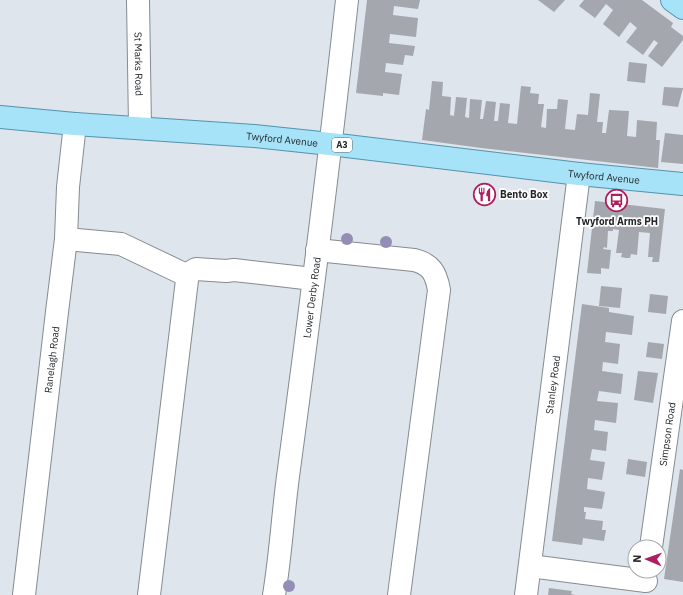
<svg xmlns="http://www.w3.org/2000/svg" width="683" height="595" viewBox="0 0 683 595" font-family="'IBM Plex Sans',sans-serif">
  <rect width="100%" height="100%" fill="#dfe5ec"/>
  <g fill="#a4a7ae">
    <path d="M367,0H420L418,9L394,6L393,15L418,18L416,37L390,34L389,43L415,46L413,56L405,55L403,65L386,63L385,72L402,74L399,95L383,93V96L356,93Z"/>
    <path d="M538,0H565L554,12Z"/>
    <path d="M584,0H642L673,23L671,27L683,36V40L662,67L648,56L658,43L654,40L643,55L626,42L637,28L630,22L619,37L603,24L613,10L606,4L595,18L579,6Z"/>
    <path d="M629,62L647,64L645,83L627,81Z"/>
    <path d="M432,81L443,82L442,96L451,97L450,115L454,116L456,97L467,98L465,117L469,118L470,99L482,100L480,119H483L486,101L496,102L494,121H498L500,103L510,104L508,123L517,124L521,86L531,87L530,93L539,94L538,104H544L541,127L546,128L547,109H557L558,99L568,100L565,129L575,130L577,114L588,115L590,93L600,94L597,122H603L602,133H606L609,110L629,111L627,136L636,137L637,120L657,122L656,140H660L658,168L481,148L422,140L426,109L429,110Z"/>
    <path d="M664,87L683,88L678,107L662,105Z"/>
    <path d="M665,133L683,135V164L661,162Z"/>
    <path d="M595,201L665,209L659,262H652L653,257H648L650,233L639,232L637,255L631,254L630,258H626L621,257L622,253H616L619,230L613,229V231H608L607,248L604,247L603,249L611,250L609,269L601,268V274L587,273Z"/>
    <path d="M601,286L622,288L620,308L599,306Z"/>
    <path d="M650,294L668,296L666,314L648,312Z"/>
    <path d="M582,304L609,308V312L634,316L632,335L606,332L605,342L620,344L618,364L603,362L602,371L623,374L621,394L599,391L597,401L618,403L616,423L595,420L594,430L608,432L606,451L592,449L590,460L605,462L602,480L588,478L587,489L605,492L602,509L584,507V512H586L585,519L603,521L602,530H606L604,541L583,538L582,545L552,541Z"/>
    <path d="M648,342L664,344L662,359L646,357Z"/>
    <path d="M638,371L658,373L653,403L634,400Z"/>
    <path d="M628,459L647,462L645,477L626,474Z"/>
    <path d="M680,469L683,470V582L664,579Z"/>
    <path d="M549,588L572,591L571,594L575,595H548Z"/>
  </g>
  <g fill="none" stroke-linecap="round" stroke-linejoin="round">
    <defs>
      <g id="minor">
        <path id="s1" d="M138,0L140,127"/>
        <path d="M66,239L121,244L186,275L196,269L226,271L234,270L313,279"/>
        <path d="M317,250L414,260C431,264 436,273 439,290L399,595"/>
        <path id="s2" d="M651,547L683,321"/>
        <path d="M530,566L646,581"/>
        <path id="s3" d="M24,595L57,312L66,239L68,187L75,124"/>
        <path d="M149,595L187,280L186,275"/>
        <path id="s4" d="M274,595C281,553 283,511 289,469C310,313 330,156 347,0"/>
        <path id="s5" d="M526,595L579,174"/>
      </g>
      <g id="major">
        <path d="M672,0L683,8"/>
        <path id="s6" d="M0,117L75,124L254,136L330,144L579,174L683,184"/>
      </g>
    </defs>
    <use href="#minor" stroke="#858b91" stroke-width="24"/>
    <use href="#major" stroke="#5294ac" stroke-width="24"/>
    <use href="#minor" stroke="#fff" stroke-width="22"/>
    <use href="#major" stroke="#a6e2f8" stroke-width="22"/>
  </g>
  <g fill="#948eb7">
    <circle cx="347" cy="239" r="6"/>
    <circle cx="386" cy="242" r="6"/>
    <circle cx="289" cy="586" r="6"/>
  </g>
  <defs>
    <symbol id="restaurant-ring" viewBox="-11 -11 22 22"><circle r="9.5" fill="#fff" stroke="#ac1f5e" stroke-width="1.5"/><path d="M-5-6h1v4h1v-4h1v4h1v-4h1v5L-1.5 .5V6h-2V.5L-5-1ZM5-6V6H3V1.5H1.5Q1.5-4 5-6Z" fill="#ac1f5e"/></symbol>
    <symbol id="bus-ring" viewBox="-11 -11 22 22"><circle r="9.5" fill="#fff" stroke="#ac1f5e" stroke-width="1.5"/><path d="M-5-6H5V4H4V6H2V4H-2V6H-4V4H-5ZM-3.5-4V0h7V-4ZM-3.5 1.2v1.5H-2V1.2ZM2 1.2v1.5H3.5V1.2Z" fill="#ac1f5e"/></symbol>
  </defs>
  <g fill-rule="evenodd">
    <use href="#restaurant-ring" x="472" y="182" width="25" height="25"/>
    <use href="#bus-ring" x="604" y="188" width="25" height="25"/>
  </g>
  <g text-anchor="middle" stroke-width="3.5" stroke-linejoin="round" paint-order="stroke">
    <rect fill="#fff" stroke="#666869" stroke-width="1" x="332" y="138" width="20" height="14" rx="3"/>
    <g font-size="9" font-weight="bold" fill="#242729">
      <text x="342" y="148">A3</text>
    </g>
    <g font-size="10" fill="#242729" stroke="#fff">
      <text dy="4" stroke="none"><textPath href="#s1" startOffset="64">St Marks Road</textPath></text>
      <text dy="4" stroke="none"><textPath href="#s6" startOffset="283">Twyford Avenue</textPath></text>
      <text dy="4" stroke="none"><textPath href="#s6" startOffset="607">Twyford Avenue</textPath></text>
      <text dy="4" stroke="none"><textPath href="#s4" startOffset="300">Lower Derby Road</textPath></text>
      <text dy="4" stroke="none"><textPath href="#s3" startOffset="237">Ranelagh Road</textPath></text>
      <text dy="4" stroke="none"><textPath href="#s5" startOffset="212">Stanley Road</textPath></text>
      <text dy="4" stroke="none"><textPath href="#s2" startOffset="114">Simpson Road</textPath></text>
    </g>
    <g font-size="10" font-weight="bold" fill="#242729" stroke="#fff" text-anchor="start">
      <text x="500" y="198">Bento Box</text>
      <text x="617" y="225" text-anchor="middle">Twyford Arms PH</text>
    </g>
  </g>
  <g transform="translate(647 559) rotate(272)"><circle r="19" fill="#ffffff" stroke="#a7a9a9"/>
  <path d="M0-3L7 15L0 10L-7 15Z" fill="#ac1f5e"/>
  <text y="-6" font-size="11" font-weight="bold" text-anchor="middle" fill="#242729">N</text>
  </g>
</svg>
